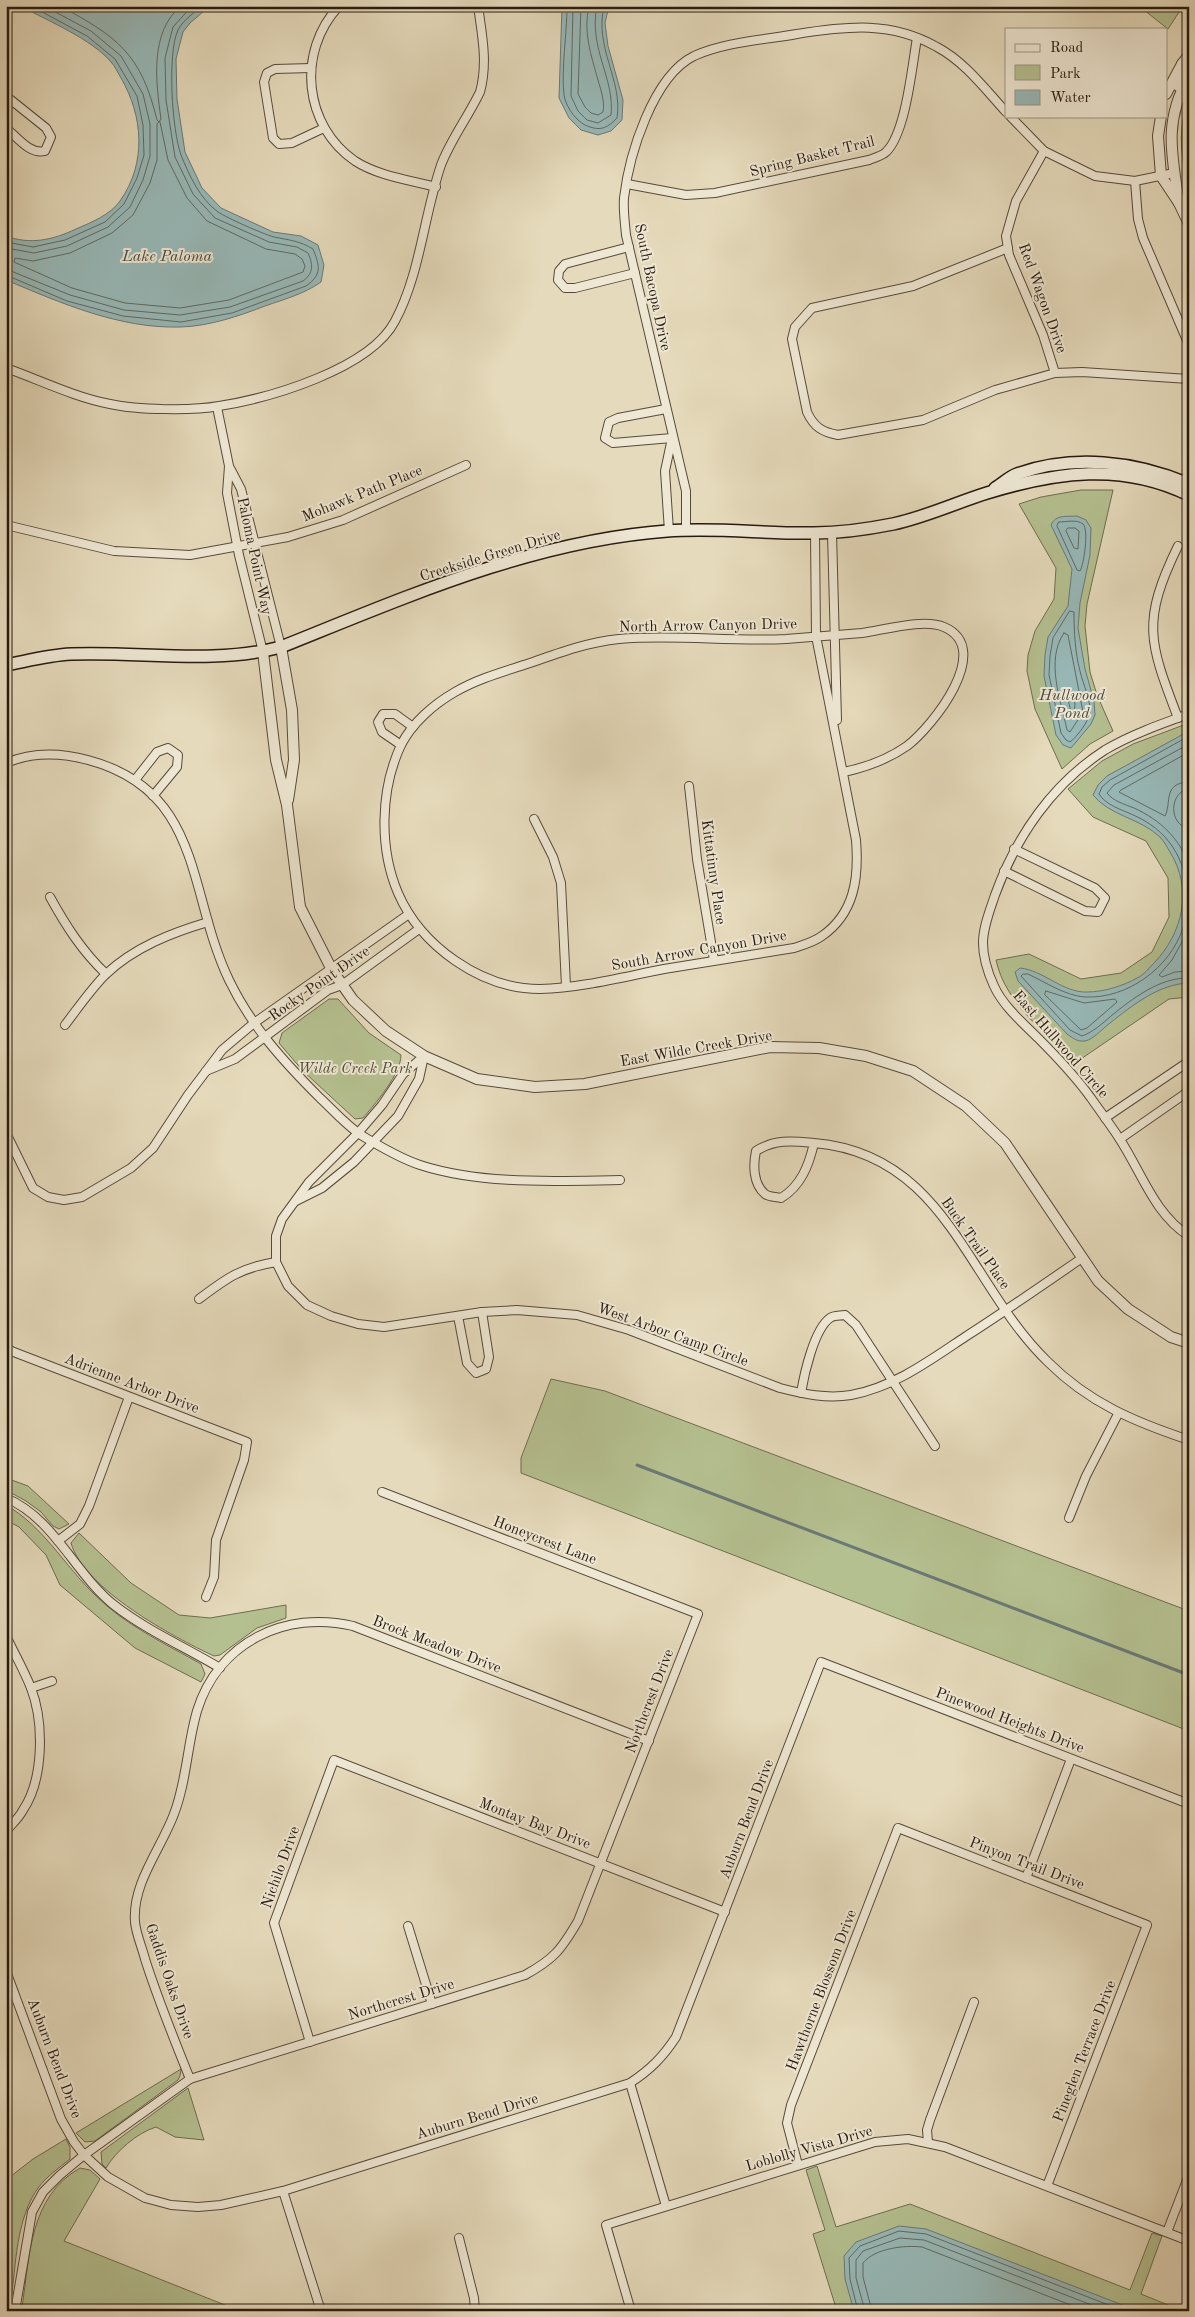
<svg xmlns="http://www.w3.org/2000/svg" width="1195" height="2317" viewBox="0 0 1195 2317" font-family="'Old Standard TT',serif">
  <rect width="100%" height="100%" fill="#e5dabb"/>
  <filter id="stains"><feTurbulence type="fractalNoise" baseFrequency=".004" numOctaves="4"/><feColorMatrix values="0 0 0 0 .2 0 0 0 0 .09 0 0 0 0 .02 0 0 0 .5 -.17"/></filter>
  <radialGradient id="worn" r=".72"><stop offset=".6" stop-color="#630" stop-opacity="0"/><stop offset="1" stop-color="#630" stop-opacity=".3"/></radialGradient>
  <g fill="#b5c090" stroke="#6e6d50">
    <path d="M1139,6H1183L1168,29Z"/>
    <path d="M1189,99V192C1182,160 1176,130 1189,99Z"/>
    <path d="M1081,490H1113L1087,604L1085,626L1090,672L1097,695L1113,731L1090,744L1062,769L1035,709L1027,671L1028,655L1035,631L1054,599L1056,568L1019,504L1041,497Z"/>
    <path d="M1189,723V997L1169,999L1075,1063C1046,1033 1005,1003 996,960L1029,954L1081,979L1121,973L1152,952L1169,917L1168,878L1146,841L1093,817L1068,789L1102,761L1133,744Z"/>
    <path d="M329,999H338L369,1033L401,1055C401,1074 375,1104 363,1118L355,1119L303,1071L279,1043L282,1033Z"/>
    <path d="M551,1379L605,1391L1189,1611V1731L521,1473V1458Z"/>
    <path d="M6,1478L28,1486L69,1524L59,1529L53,1526L41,1512L26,1501L6,1490Z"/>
    <path d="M6,1505C44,1527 64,1565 95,1595C125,1625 164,1643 201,1664L205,1674L201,1682L135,1648L60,1585L46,1555L19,1527L6,1520Z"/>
    <path d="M79,1533L131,1583L179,1615L210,1618L286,1605V1618L257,1628L220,1655L214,1656C173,1637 84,1589 71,1543Z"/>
    <path d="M181,2069L180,2076L178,2080L95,2141L85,2142L76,2133Z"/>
    <path d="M188,2088L204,2140L175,2137L156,2127C137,2133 116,2151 106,2168L102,2164L101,2152Z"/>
    <path d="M66,2139L70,2147V2159C59,2168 47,2176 38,2188C16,2219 16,2265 11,2301L6,2307V2180L33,2159Z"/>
    <path d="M817,2166L836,2227L910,2204L1130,2290L1152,2233L1162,2236L1141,2294L1183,2311H837L813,2234L825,2230L806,2170Z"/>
    <path d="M80,2168L90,2170L100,2179L64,2241L240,2311H24L22,2307C30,2256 29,2197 80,2168Z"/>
  </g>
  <g fill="#98b9b8" stroke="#6b7975">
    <path d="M20,6H210L190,23L183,32L176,59L177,99L185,152L202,188L221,208L273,232L301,236L318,245L324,265L321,282C304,294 285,299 265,306C239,316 210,326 181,327C120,329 61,303 6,280V236C30,245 53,240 76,229C92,222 110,215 120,201C147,163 143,116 121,78C118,73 115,66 111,62C93,40 47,20 20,6Z"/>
    <path d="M562,6H609L605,23L608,46L623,100L622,120L611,131L598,135L581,130L569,118L559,98Z"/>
    <path d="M1077,516L1086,520L1091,528L1090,555L1080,603L1078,628L1085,669L1094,701L1095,715L1091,724L1071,748L1063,745L1056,735L1044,676L1045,655L1048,637L1068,606L1072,569L1051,525C1056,514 1066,517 1077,516Z"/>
    <path d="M1189,731V787L1185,809L1189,828V983C1159,984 1133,1005 1110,1023C1102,1029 1094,1039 1085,1041C1077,1042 1073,1038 1067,1034L1018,981L1015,972L1020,968C1043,970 1063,993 1087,992C1104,992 1123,986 1137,978C1144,975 1149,968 1154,963C1183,933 1193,889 1170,852C1167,847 1164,841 1160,837C1140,818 1110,816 1093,795L1098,785L1107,776Z"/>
    <path d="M899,2226L926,2229L1138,2311H854L845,2279L844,2256L856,2242Z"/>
  </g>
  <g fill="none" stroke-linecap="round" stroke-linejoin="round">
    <g stroke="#606a64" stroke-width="1">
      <path d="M60,6C118,37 141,54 157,120L159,122L161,119C156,83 149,32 181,6"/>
      <path d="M567,6C567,34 561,70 564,95C566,108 578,124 590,127C602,131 608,127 617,118C623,80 594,48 604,6"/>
      <path d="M573,6L571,96L578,111L587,120L598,123L611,115C615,78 588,48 597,6"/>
      <path d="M581,6L578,94L585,107L591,113L598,115L603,112C605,101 601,91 598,80C591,55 583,32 589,6"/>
      <path d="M160,122L168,160L187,198L207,221L266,249L295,254L302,259L305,266L303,272L229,300L180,308L125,303L72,288L14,262L15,258L33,261L70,253L112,233L133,215L150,183L157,160V124Z"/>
      <path d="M6,242L33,247L65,240L105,222L124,204L137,178L144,155L143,125L137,96L115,59L87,36L31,6"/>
      <path d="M6,248L34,253L67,246L108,227L130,207L143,180L150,156V124L143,94L121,56L91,31L44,6"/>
      <path d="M6,269L70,295L124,310L180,315L230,307L303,281C314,273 313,264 308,253L297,247L269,242L215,218L193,194L175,157L166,100L165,58L173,27L192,6"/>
      <path d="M6,275L67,301L123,316L181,322L232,313L306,286C322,275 320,266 313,249C300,241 289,240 274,237C263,234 227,218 218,212C200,199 189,175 181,155C172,130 167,54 178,30C183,20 194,13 202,6"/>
      <path d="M1059,522C1066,522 1077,519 1083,524C1089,530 1084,564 1080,571L1077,570L1057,526Z"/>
      <path d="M1068,528H1075L1079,531L1078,549L1074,548L1066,531Z"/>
      <path d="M1070,611L1074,612C1074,632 1075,652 1080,671C1083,685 1091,699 1090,713C1088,722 1077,737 1070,742L1066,740L1061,733L1049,675L1050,656L1053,638Z"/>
      <path d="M1064,633L1068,635L1083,712L1070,732L1067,730C1061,701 1045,660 1064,633Z"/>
      <path d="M1068,688L1071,690L1075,704L1074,714L1071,712L1066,691Z"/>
      <path d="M1189,736L1110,780L1102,787L1099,794C1106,805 1120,809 1131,814C1169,830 1185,858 1189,898"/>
      <path d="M1189,744L1114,785L1107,793C1113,801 1124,804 1134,808C1160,820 1180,838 1189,866"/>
      <path d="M1189,752L1121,790L1119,792L1165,816C1172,803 1162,783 1189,782"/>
      <path d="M1189,789C1169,791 1168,826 1189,828"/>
      <path d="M1189,902C1187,911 1185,920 1183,928C1170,968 1127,999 1085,997C1066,996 1045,982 1028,974H1023L1021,976L1070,1030L1082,1036C1093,1032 1102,1024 1111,1016C1132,999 1160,977 1189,978"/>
      <path d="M1189,929L1172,960L1159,975L1162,977L1175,972L1189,971"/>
      <path d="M1046,991L1084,1003L1115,999L1117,1002L1087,1028L1081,1030L1045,995Z"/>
      <path d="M858,2311L850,2279L849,2258L860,2246L899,2231L926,2234L1124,2311"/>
      <path d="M865,2311L856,2278V2260L863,2251L900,2238L924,2240L1107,2311"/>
      <path d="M872,2311L863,2277V2263C875,2248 905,2245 922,2247L1086,2311"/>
    </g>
    <path stroke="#6b7975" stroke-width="3" d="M637,1465L1189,1675"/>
    <defs>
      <g id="minor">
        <path d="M339,6C296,52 304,126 355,161C378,176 410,180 436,187"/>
        <path d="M311,68L275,69L267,73L264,82L273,138L279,144L292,143L324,128"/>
        <path d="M6,96L46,128L51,137L45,151C30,155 17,137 6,128"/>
        <path d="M1010,116L1044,151L1095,176L1135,181L1174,173"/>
        <path d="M1044,151L1016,201L1006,236L1009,255L1043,335L1055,373"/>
        <path d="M1135,181L1138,219L1143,238L1189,345"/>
        <path d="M627,184L686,195L715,193L869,160C874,158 882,156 886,152C906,133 912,66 917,38"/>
        <path d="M629,247L565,264L559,271L558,280L565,288H575L635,273"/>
        <path d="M1008,248L913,286L812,308L795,327L792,339L807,412C814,427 822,432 838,435L923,420L995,390L1055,373L1082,372L1189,379"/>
        <path d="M6,368C40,380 74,397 110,404C137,410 192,411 219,406C270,398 370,369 395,321C420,275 424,215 441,165C451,139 468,117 480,92C488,63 482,35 478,6"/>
        <path d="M217,407L229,466L227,493L239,555L263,652"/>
        <path d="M666,409L618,418L609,422L605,438L613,443L672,438"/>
        <path d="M230,468L241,489L281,647"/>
        <path d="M6,525L114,551L190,555L288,537L343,520L466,465"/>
        <path d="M669,531L665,471L672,438"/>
        <path d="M686,531V491L626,235C625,223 623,210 624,198C629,155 653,76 694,56C725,42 764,40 797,34C848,26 891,21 937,47C965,62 985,89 1006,112"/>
        <path d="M832,533L837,720"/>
        <path d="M815,534L816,636L856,840C859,877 855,913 822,936C814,942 803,945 794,948C750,955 707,962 664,969C623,977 581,988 540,989C481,989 421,946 398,893C379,848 380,790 401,745C412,723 434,704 455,692C479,678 506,671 533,662C561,652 589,642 619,639C675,634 730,642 786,639C811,637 837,635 862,633C884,630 924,618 944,627C995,649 932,727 907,746C887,760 867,767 844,772"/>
        <path d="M1189,714C1161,724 1130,735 1105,750C1052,784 1016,837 995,895C990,910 983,927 983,943C983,958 988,973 994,986C1003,1006 1023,1023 1038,1038C1057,1057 1075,1076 1091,1098C1100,1111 1110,1124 1119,1138C1141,1171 1154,1214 1189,1236"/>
        <path d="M1178,718C1149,642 1141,622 1178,546"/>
        <path d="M401,745L382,732L378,722L383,714H395L413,727"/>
        <path d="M6,763C32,752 62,753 88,760C204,791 187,893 229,980C251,1026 284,1062 320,1098C333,1110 346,1125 361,1135C379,1146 399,1158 420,1165C482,1185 555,1181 620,1180"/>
        <path d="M135,780L157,752L168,748L178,755L177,767L153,796"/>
        <path d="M689,786L697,859L714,960"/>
        <path d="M534,819L553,857L561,883L566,986"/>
        <path d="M1004,871L1085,911L1098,912L1105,898L1095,888L1014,849"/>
        <path d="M50,897C66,926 82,951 106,974"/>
        <path d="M65,1025C78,1008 91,989 106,974C135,947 171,933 208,922"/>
        <path d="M424,1056L403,1074L382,1105L358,1133L309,1182L282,1219L276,1236V1262L288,1286L307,1305L331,1316L358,1324L384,1327L482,1312L517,1310L577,1315L629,1330L780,1388C803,1394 827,1399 851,1395C894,1387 929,1361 965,1337C1004,1312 1043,1285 1082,1258"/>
        <path d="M206,1071L235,1059L328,990L342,985L419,929"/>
        <path d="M1105,1118L1185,1064H1189"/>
        <path d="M6,1133L33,1188L48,1197L64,1200L82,1197L131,1168L153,1148L188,1095L222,1050L254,1023L409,914"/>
        <path d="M1120,1139L1189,1091"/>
        <path d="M814,1143C809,1165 801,1186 781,1198C776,1197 769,1197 765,1194C753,1184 753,1165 756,1151C775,1139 792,1141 814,1143C947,1154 967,1284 1048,1362C1089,1403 1135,1422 1189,1440"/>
        <path d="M296,1201L322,1188L354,1162L398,1116L419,1079L424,1056"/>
        <path d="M199,1299C227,1278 240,1268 276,1262"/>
        <path d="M458,1316L467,1363L476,1373L486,1369L489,1357L482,1312"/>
        <path d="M6,1349L247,1442L244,1460L216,1540L214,1577L206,1597"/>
        <path d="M6,1360L10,1350"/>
        <path d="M801,1393C804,1375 814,1329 830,1318C834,1315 840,1316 845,1315L856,1325L935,1446"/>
        <path d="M6,1498C54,1518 75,1574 114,1605C146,1630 185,1647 220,1668"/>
        <path d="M1069,1518L1086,1476L1118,1414"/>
        <path d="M58,1541L80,1524L89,1506L129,1397"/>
        <path d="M6,1636C14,1653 24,1670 31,1688C44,1722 44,1779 23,1810C19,1818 12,1824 6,1831"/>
        <path d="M31,1688L52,1681"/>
        <path d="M1026,1878L1071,1759"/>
        <path d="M408,1926L432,2004"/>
        <path d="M6,1971L61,2119L74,2142L84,2155L108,2177L145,2198L171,2205L198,2207L221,2205L283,2191L630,2083C650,2070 663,2057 676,2037L821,1662L1189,1804"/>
        <path d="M310,2042L274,1923L334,1760L725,1912"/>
        <path d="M190,2079C174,2039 158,2000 145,1959C142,1947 136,1934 135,1922C132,1883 161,1849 174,1814C187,1780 187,1745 197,1711C218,1642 286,1610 353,1626L649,1741"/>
        <path d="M630,2083L666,2206"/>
        <path d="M928,2142L927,2130L930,2120L974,2002"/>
        <path d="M798,2165L787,2123L791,2105L898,1828L1147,1925L1047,2186"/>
        <path d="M283,2191L321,2311"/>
        <path d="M1167,2232L1189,2175"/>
        <path d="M459,2238L474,2298L475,2311"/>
        <path d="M15,2311L32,2212L43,2192L60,2175L84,2155L190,2079L525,1975C554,1959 561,1950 578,1921L698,1614L382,1492"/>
        <path d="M631,2311L606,2225L875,2142L908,2139L945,2147L1189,2241"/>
      </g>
      <g id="tertiary">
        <path d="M1178,86L1184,70L1182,64"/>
        <path d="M1166,94L1182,64L1189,55"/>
        <path d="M1161,116L1158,136L1161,176L1179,203L1189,224"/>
        <path d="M1179,203C1172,157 1163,120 1189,77"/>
        <path d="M281,647L292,710L294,760L288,800"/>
        <path d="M263,652L276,760L287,805L300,907L332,970L353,1000L386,1031L424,1056L477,1079L535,1087L585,1084L770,1047L819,1048L866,1056L913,1071L966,1106L1005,1143L1098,1281L1128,1309L1171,1337L1189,1343"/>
      </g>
      <g id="secondary">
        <path d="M995,488C1002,484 1009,477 1017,474C1073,454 1135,461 1189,484"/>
        <path d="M6,665C27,661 49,655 71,654C141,651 212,665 281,647C406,597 532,541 667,531C716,527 765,534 814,533C840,533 868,529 893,524C926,517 955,503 987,493C1056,472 1122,462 1189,495"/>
      </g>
    </defs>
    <use href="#minor" stroke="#574a3b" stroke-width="10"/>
    <use href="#tertiary" stroke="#574a3b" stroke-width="12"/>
    <use href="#secondary" stroke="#281a10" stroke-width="14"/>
    <use href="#minor" stroke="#eee7d3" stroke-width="8"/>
    <use href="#tertiary" stroke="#eee7d3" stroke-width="10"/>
    <use href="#secondary" stroke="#eee7d3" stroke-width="11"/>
  </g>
  <g text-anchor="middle" stroke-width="4" stroke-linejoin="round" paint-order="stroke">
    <g font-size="15" fill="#281a10" stroke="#eee7d3">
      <text transform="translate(812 156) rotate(-14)" y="5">Spring Basket Trail</text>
      <text transform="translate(653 287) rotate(78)" y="5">South Bacopa Drive</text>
      <text transform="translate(1043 298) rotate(70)" y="5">Red Wagon Drive</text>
      <text transform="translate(362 493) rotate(-22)" y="5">Mohawk Path Place</text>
      <text transform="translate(490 555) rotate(-17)" y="5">Creekside Green Drive</text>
      <text transform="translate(255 556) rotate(78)" y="5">Paloma Point Way</text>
      <text transform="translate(708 625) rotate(-1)" y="5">North Arrow Canyon Drive</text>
      <text transform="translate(714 872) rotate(82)" y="5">Kittatinny Place</text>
      <text transform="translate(699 950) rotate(-10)" y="5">South Arrow Canyon Drive</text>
      <text transform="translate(319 983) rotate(-35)" y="5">Rocky Point Drive</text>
      <text transform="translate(1061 1044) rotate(49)" y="5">East Hullwood Circle</text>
      <text transform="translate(696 1048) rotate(-10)" y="5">East Wilde Creek Drive</text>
      <text transform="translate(976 1243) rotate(55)" y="5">Buck Trail Place</text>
      <text transform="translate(673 1334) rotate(20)" y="5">West Arbor Camp Circle</text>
      <text transform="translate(132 1383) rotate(21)" y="5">Adrienne Arbor Drive</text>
      <text transform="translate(545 1540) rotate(21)" y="5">Honeycrest Lane</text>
      <text transform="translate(437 1644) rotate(21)" y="5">Brock Meadow Drive</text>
      <text transform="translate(649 1701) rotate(-69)" y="5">Northcrest Drive</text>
      <text transform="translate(1010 1720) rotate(21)" y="5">Pinewood Heights Drive</text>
      <text transform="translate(746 1819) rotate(-69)" y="5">Auburn Bend Drive</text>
      <text transform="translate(535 1823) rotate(21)" y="5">Montay Bay Drive</text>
      <text transform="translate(1027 1863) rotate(21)" y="5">Pinyon Trail Drive</text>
      <text transform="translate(280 1867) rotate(-70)" y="5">Nichilo Drive</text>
      <text transform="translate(170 1981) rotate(71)" y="5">Gaddis Oaks Drive</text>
      <text transform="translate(821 1990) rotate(-69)" y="5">Hawthorne Blossom Drive</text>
      <text transform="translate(401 1999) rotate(-17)" y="5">Northcrest Drive</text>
      <text transform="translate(1084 2051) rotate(-69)" y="5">Pineglen Terrace Drive</text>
      <text transform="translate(55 2058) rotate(69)" y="5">Auburn Bend Drive</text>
      <text transform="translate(477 2116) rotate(-17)" y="5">Auburn Bend Drive</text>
      <text transform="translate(809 2148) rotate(-16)" y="5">Loblolly Vista Drive</text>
    </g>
    <g font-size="15" font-style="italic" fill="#524c36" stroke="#eee7d3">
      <text x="355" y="1073">Wilde Creek Park</text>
    </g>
    <g font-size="16" font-style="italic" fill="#4a4a42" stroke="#eee7d3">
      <text x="167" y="261">Lake Paloma</text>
      <text x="1072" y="700">Hullwood<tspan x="1072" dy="18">Pond</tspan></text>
    </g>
  </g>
  <rect width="1195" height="2317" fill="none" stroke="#e5dabb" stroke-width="25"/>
  <rect x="8" y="8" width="1180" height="2302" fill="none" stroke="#281a10" stroke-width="2.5"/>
  <rect x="12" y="12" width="1170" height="2292" fill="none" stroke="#281a10"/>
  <rect x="1005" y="28" width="162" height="90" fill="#eee7d3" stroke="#9f9585"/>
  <rect x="1015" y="44" width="25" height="8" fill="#eee7d3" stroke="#9f9585"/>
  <text x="1050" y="52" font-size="15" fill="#281a10">Road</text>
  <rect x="1015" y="65" width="25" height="15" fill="#b5c090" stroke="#9f9585"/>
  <text x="1050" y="78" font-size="15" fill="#281a10">Park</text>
  <rect x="1015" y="90" width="25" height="15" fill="#98b9b8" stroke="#9f9585"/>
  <text x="1050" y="102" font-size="15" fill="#281a10">Water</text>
  <rect width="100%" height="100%" filter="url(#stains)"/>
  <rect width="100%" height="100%" fill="url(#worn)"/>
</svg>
